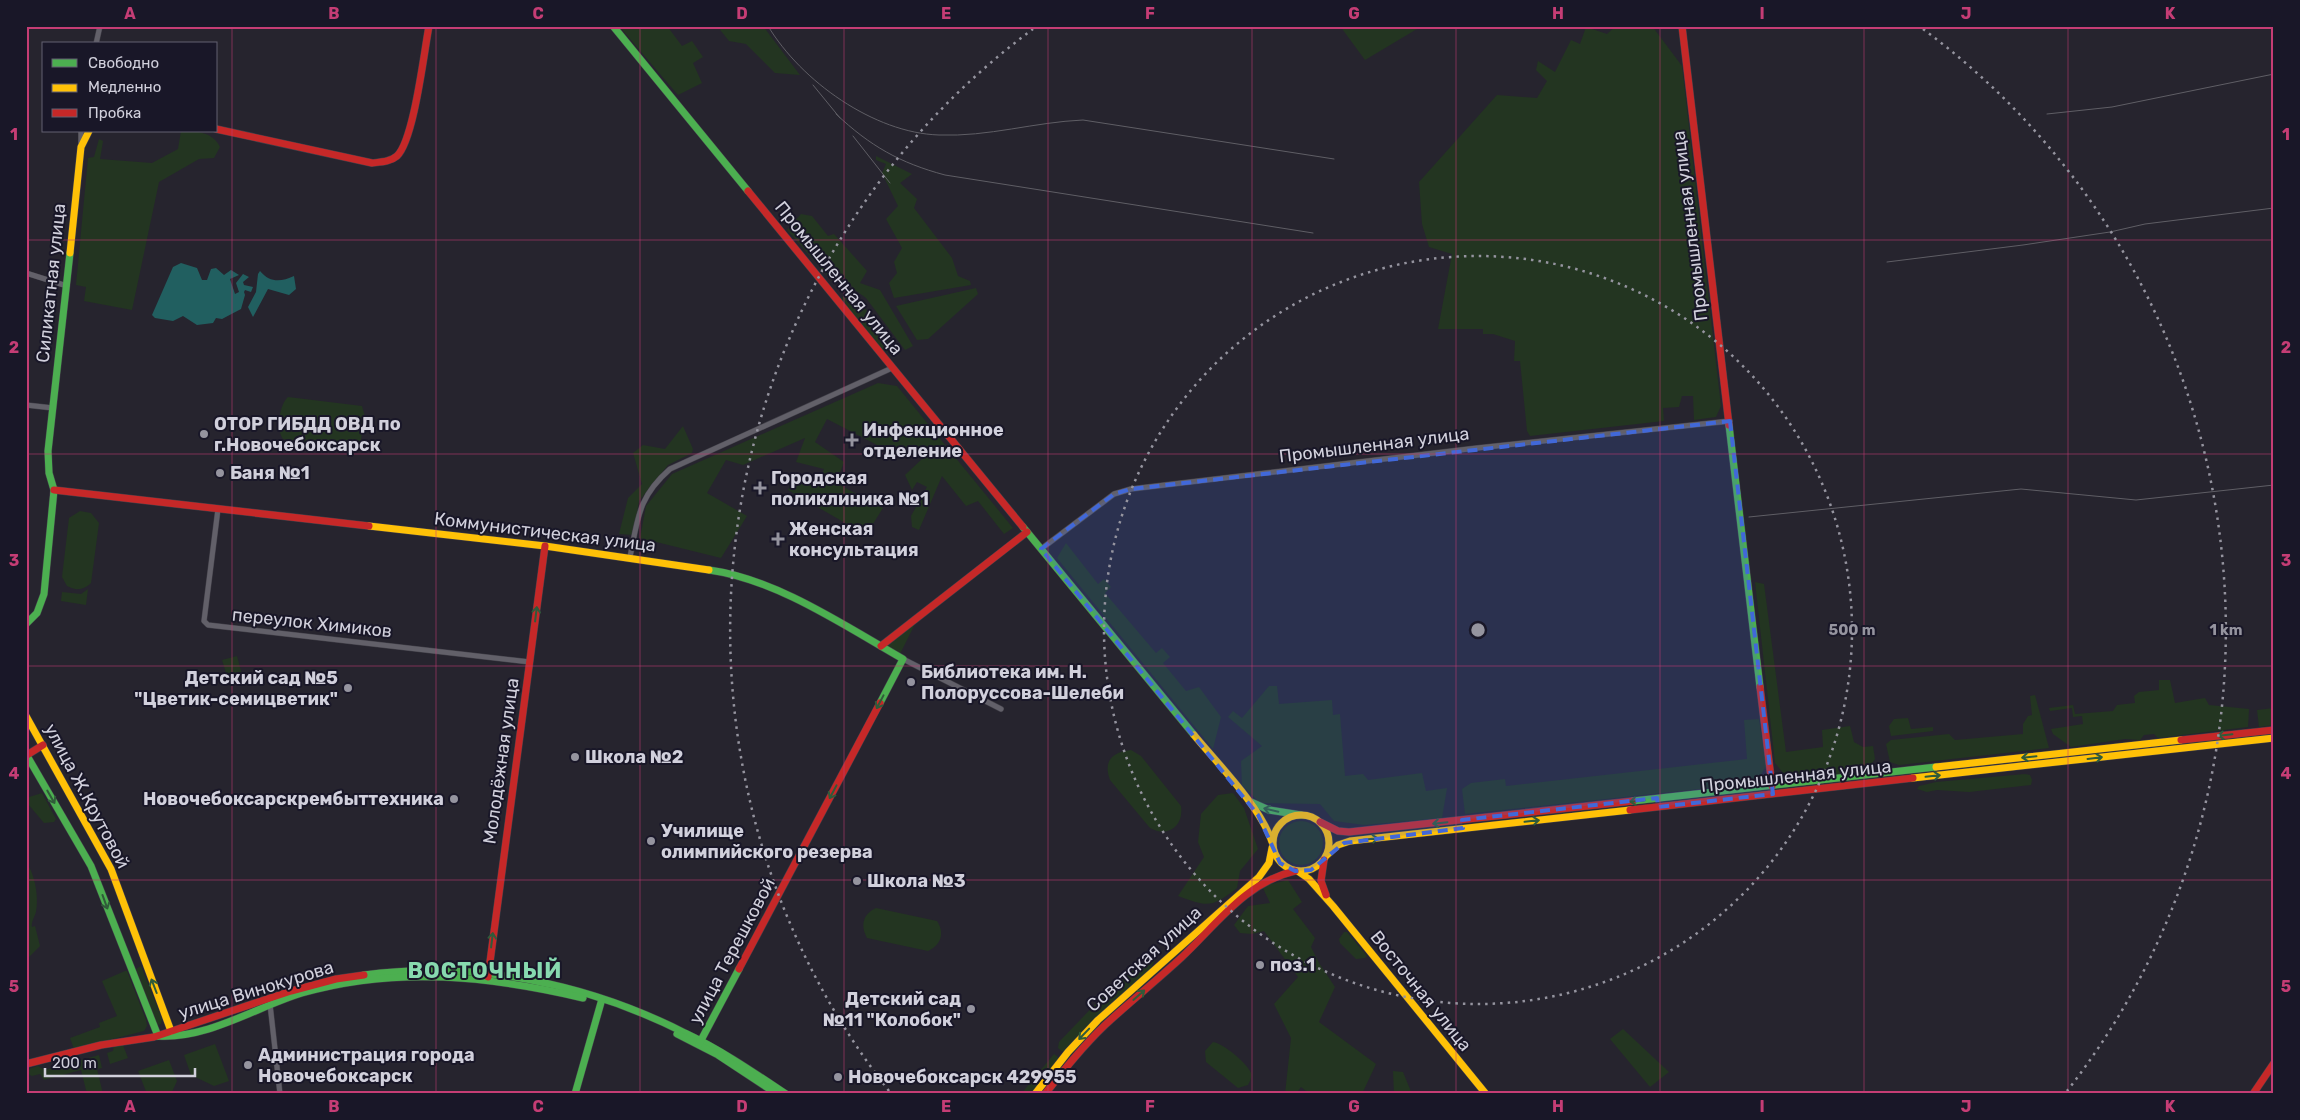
<svg xmlns="http://www.w3.org/2000/svg" width="2300" height="1120" viewBox="0 0 2300 1120" font-family="Rubik,sans-serif">
  <rect width="100%" height="100%" fill="#26242e"/>
  <g fill="#233521">
    <path d="M619,26H667L682,46L692,41L703,57L693,63L702,83L678,95Z"/>
    <path d="M717,26H763L800,75L775,73L746,44L729,41Z"/>
    <path d="M1340,26H1422L1365,60Z"/>
    <path d="M1616,26H1652L1682,66L1721,406L1716,417L1694,420L1693,396H1682L1679,407L1663,408L1664,421L1530,436L1527,431L1520,361H1514L1515,341L1493,334H1483V329H1438L1452,254L1429,247L1422,224L1419,182L1497,95L1537,98L1547,81L1536,70L1538,61L1555,72L1571,40L1580,44L1586,27L1607,34Z"/>
    <path d="M181,131C197,131 213,132 220,147L214,158L199,159L159,182L132,310L84,301L86,287L76,285L88,158L94,157L99,139L103,141L100,159L152,163L178,149Z"/>
    <path d="M876,156L912,174L900,183L917,199L914,208L952,258L958,276L970,281L971,285L894,298L889,283L897,273L894,262L902,248L886,219L898,206L882,173L886,164L876,160Z"/>
    <path d="M801,214L812,216L828,236L834,234L867,271L860,283L880,290L913,346L905,350L866,298L855,290L842,274L833,282L787,230Z"/>
    <path d="M976,288L978,294L928,339L917,340L896,306Z"/>
    <path d="M845,295L862,304L895,348L891,353L882,350L841,298Z"/>
    <path d="M878,383L897,386L1013,528L1004,534L978,501L966,506L942,476L919,530L912,527L911,516L927,487L917,482L912,490L905,475L922,459L916,448L902,458L827,419L815,442L844,462L836,483L883,508L866,535L788,490L792,481H819L824,469L796,462L805,438L743,465L726,460L707,493L747,516L721,558L640,538L646,506L672,474Z"/>
    <path d="M288,397L362,406L365,417L360,445L352,449L283,439C276,430 279,405 288,397Z"/>
    <path d="M683,426L693,449L692,453L668,465L639,501L633,535L619,534L628,498L642,484L633,453L643,445L665,449Z"/>
    <path d="M80,511L91,513L99,523L91,583C84,590 76,591 67,586L62,577L69,518Z"/>
    <path d="M1066,543L1098,584L1104,579L1111,587L1105,593L1156,653L1162,648L1170,657L1163,663L1186,691L1199,687L1221,717L1213,749L1057,558Z"/>
    <path d="M1755,582L1764,584L1786,752L1823,747L1822,730L1850,726L1854,742L1863,747L1873,746L1875,759L1866,772L1796,778L1784,774L1775,763Z"/>
    <path d="M88,589L86,605L61,601L62,592L81,594Z"/>
    <path d="M916,622L900,654L886,646Z"/>
    <path d="M237,656L244,682L230,686L222,660Z"/>
    <path d="M2159,680H2170L2175,703L2205,698L2209,705L2249,709L2248,727L2158,738L2154,734L2144,735L2140,740L2125,739L2071,747L2053,734L2051,729L2083,724L2082,716L2073,717L2072,708L2050,711L2049,708L2073,705L2075,714L2113,711L2117,705L2135,703L2134,696L2139,692L2159,690Z"/>
    <path d="M1269,686H1277L1279,704L1332,700L1333,715L1340,714L1345,776L1363,774L1368,780L1422,773L1426,791L1447,788L1442,818L1364,825L1334,821L1320,804L1260,803L1242,785L1241,761L1262,746L1228,717L1233,711L1242,718Z"/>
    <path d="M2035,695L2049,748L1899,765L1890,762L1886,744L1891,740L1949,734L1955,740L2023,734V724L2028,716L2032,715L2030,696Z"/>
    <path d="M2274,708V725L2259,727L2257,710Z"/>
    <path d="M1908,718L1911,729L1933,727V731L1891,736L1889,726L1894,719Z"/>
    <path d="M1759,719L1766,766L1756,783L1465,814L1462,789L1471,783L1505,779L1506,786L1747,759L1744,720Z"/>
    <path d="M1131,750L1141,756L1181,806C1184,826 1168,838 1150,828L1110,780C1103,761 1112,752 1131,750Z"/>
    <path d="M2025,774L2030,775L2032,780L2031,785L1969,792L1937,790L1927,792L1917,789L1919,786L1936,782Z"/>
    <path d="M42,793L56,819L54,822L44,823L28,804L26,805V798Z"/>
    <path d="M1233,793L1244,808L1258,849L1240,871L1237,888C1211,908 1208,907 1178,896L1204,857L1198,842L1201,814L1218,795Z"/>
    <circle cx="1301" cy="843" r="22"/>
    <path d="M26,862C35,874 39,897 36,912C34,918 31,922 32,927L35,926L40,946L26,960Z"/>
    <path d="M1288,880L1302,902L1293,909L1315,938L1311,947L1319,963L1335,987L1319,1022L1376,1064L1362,1094H1310L1301,1087L1296,1094H1285L1291,1038L1274,1004L1298,977L1264,931L1252,934L1240,933L1234,925L1248,906L1270,903L1262,886Z"/>
    <path d="M876,908L937,921C945,933 941,945 928,951L867,938C860,925 863,914 876,908Z"/>
    <path d="M1344,932H1347L1367,956L1365,958L1356,959L1340,943L1339,939Z"/>
    <path d="M1156,951L1155,960L1150,970L1064,1053L1058,1048L1059,1042L1105,994Z"/>
    <path d="M141,966L162,1019L161,1024L158,1025L154,1022L136,969Z"/>
    <path d="M125,971H127L146,1020L147,1026L144,1031L74,1049L70,1038L100,1027L99,1023L117,1016L102,981Z"/>
    <path d="M1623,1029L1669,1072L1650,1087L1610,1039Z"/>
    <path d="M1213,1042C1223,1043 1248,1064 1251,1073C1252,1078 1250,1081 1248,1085L1238,1088L1206,1062L1205,1051Z"/>
    <path d="M118,1043L123,1045L128,1058L110,1064L107,1053L113,1051L114,1044Z"/>
    <path d="M215,1044L229,1081L214,1086L191,1075L184,1055Z"/>
    <path d="M1054,1054L1058,1057L1057,1062L1032,1094H1021Z"/>
    <path d="M99,1055L102,1068L97,1069L103,1094H87L81,1070L44,1080L40,1074L32,1076L28,1074L29,1069L38,1066L45,1070Z"/>
    <path d="M169,1060L177,1081L171,1094H147L138,1071Z"/>
    <path d="M1393,1071L1403,1072L1412,1094H1394Z"/>
  </g>
  <g fill="#215f60">
    <path d="M181,263L197,268L202,280H207L211,269L216,268L224,275L231,270L239,275L230,279L235,294L239,292L236,283L243,274L249,277L243,282L244,285L253,287L251,292L245,290L244,292L245,295L241,309L222,319L216,318L213,323L197,325L183,316L173,321L155,318L152,315L173,267Z"/>
    <path d="M260,271C270,283 281,282 294,276L296,289L289,295L268,289L253,317L248,307L256,292L258,274Z"/>
  </g>
  <g fill="none" stroke-linecap="round" stroke-linejoin="round">
    <defs>
      <g id="street">
        <path d="M96,44L100,26"/>
        <path d="M81,131V147"/>
        <path d="M26,273L67,286"/>
        <path d="M26,405L53,408"/>
        <path d="M218,509L204,621L208,625L530,662"/>
        <path d="M1041,549L1114,494L1131,489L1477,448L1730,421"/>
        <path d="M630,557C638,518 638,497 670,469L892,368"/>
        <path d="M903,659L1001,709"/>
        <path d="M270,1004L280,1094"/>
      </g>
      <g id="fast">
        <path d="M613,26L748,191"/>
        <path d="M1729,425L1760,687"/>
        <path d="M1023,527L1194,735"/>
        <path d="M709,570C776,579 845,626 903,659L880,703"/>
        <path d="M26,624L37,613L44,594L54,490L49,473L48,451L70,253"/>
        <path d="M26,754L91,866L158,1036"/>
        <path d="M1633,801L1936,767"/>
        <path d="M1251,802L1269,810L1301,815"/>
        <path d="M364,975C473,960 587,983 685,1033C721,1050 753,1072 786,1094"/>
        <path d="M677,1034L718,1055L777,1094"/>
        <path d="M158,1036C208,1039 256,1007 302,993C397,966 489,976 583,998"/>
        <path d="M699,1044L739,969"/>
        <path d="M575,1094L602,999"/>
      </g>
      <g id="slow">
        <path d="M70,253L81,147L89,131"/>
        <path d="M369,526L545,546L709,570"/>
        <path d="M26,716L111,869L171,1031"/>
        <path d="M1194,735C1217,763 1261,807 1272,842"/>
        <path d="M1936,767L2181,740"/>
        <path d="M1913,778L2274,738"/>
        <circle cx="1301" cy="843" r="28"/>
        <path d="M1327,855L1338,845L1350,841L1630,810"/>
        <path d="M1299,872L1309,879L1333,906L1486,1094"/>
        <path d="M1035,1094L1068,1052L1098,1020L1259,877L1269,863L1272,848"/>
      </g>
      <g id="jam">
        <path d="M1682,26L1729,425"/>
        <path d="M216,129L372,163C381,162 390,162 397,156C414,140 424,52 429,26"/>
        <path d="M748,191L1023,527"/>
        <path d="M54,490L369,526"/>
        <path d="M881,646L1027,532"/>
        <path d="M1760,687L1772,786"/>
        <path d="M2181,740L2274,730"/>
        <path d="M27,755L43,745"/>
        <path d="M1630,810L1913,778"/>
        <path d="M1320,822L1338,831L1349,832L1633,801"/>
        <path d="M1324,860L1321,881L1326,895"/>
        <path d="M739,969L880,703"/>
        <path d="M488,977L545,546"/>
        <path d="M26,1064L101,1045L154,1037L291,991L336,979L364,975"/>
        <path d="M1045,1094C1064,1070 1083,1046 1105,1025C1130,1002 1157,980 1182,957C1217,924 1246,882 1295,871"/>
        <path d="M2253,1094L2274,1063"/>
      </g>
    </defs>
    <use href="#street" stroke="#424049" stroke-width="6"/>
    <use href="#fast" stroke="#424049" stroke-width="8"/>
    <use href="#slow" stroke="#424049" stroke-width="8"/>
    <use href="#jam" stroke="#424049" stroke-width="8"/>
    <use href="#street" stroke="#626069" stroke-width="5"/>
    <use href="#fast" stroke="#4caf50" stroke-width="7"/>
    <use href="#slow" stroke="#ffc107" stroke-width="7"/>
    <use href="#jam" stroke="#c62828" stroke-width="7"/>
    <g stroke="#5f5e65" stroke-width="1">
      <path d="M768,26C801,81 874,133 939,135C988,137 1035,122 1083,120L1334,159"/>
      <path d="M813,85L840,118"/>
      <path d="M836,114C870,146 900,163 945,175L1313,233"/>
      <path d="M2047,114L2112,107L2274,74"/>
      <path d="M853,136L890,183"/>
      <path d="M1887,262L2023,245L2110,232L2145,224L2274,208"/>
      <path d="M1749,517L2021,489L2136,500L2274,485"/>
    </g>
  </g>
  <defs><path id="oneway-shaft" d="M-6 0H5M1.5-3L5.5 0L1.5 3" fill="none" stroke-width="1.6" stroke-linecap="round" stroke-linejoin="round" transform="scale(1.25)"/></defs>
  <g stroke="#305b3a">
    <use href="#oneway-shaft" transform="translate(536 614) rotate(-83)"/>
    <use href="#oneway-shaft" transform="translate(880 702) rotate(118)"/>
    <use href="#oneway-shaft" transform="translate(2225 735) rotate(174)"/>
    <use href="#oneway-shaft" transform="translate(2029 757) rotate(174)"/>
    <use href="#oneway-shaft" transform="translate(2095 758) rotate(-7)"/>
    <use href="#oneway-shaft" transform="translate(1933 776) rotate(-6)"/>
    <use href="#oneway-shaft" transform="translate(833 792) rotate(118)"/>
    <use href="#oneway-shaft" transform="translate(51 797) rotate(60)"/>
    <use href="#oneway-shaft" transform="translate(1637 801) rotate(174)"/>
    <use href="#oneway-shaft" transform="translate(1271 810) rotate(-167)"/>
    <use href="#oneway-shaft" transform="translate(1532 821) rotate(-6)"/>
    <use href="#oneway-shaft" transform="translate(1440 823) rotate(174)"/>
    <use href="#oneway-shaft" transform="translate(1371 839) rotate(-6)"/>
    <use href="#oneway-shaft" transform="translate(105 902) rotate(70)"/>
    <use href="#oneway-shaft" transform="translate(492 940) rotate(-83)"/>
    <use href="#oneway-shaft" transform="translate(154 986) rotate(-111)"/>
    <use href="#oneway-shaft" transform="translate(1139 995) rotate(-41)"/>
    <use href="#oneway-shaft" transform="translate(1084 1034) rotate(134)"/>
  </g>
  <path fill="#4168d9" fill-opacity="0.2" stroke="#4168d9" stroke-width="4" stroke-dasharray="10 6" stroke-linejoin="round" d="M1730,421L1773,794L1658,807L1657,798L1462,820L1463,828L1344,843L1311,870L1295,871L1280,863L1258,815L1041,549L1114,494L1131,489Z"/>
  <path fill="none" stroke="#c53d75" stroke-width="1" stroke-opacity="0.55" d="M232,26V1094M436,26V1094M640,26V1094M844,26V1094M1048,26V1094M1252,26V1094M1456,26V1094M1660,26V1094M1864,26V1094M2068,26V1094M26,240H2274M26,454H2274M26,666H2274M26,880H2274"/>
  <g fill="none" stroke="#95949f" stroke-width="2.5" stroke-dasharray="2.5 5">
    <circle cx="1478" cy="630" r="374"/>
    <path d="M889 1091A748 748 0 0 1 1033 29M1923 29A748 748 0 0 1 2067 1091"/>
  </g>
  <g fill="#95949f" stroke="#191728" stroke-width="2">
    <circle cx="204" cy="434" r="5"/>
    <path d="M849.5 432.5h5v5h5v5h-5v5h-5v-5h-5v-5h5z"/>
    <circle cx="220" cy="473" r="5"/>
    <path d="M757.5 480.5h5v5h5v5h-5v5h-5v-5h-5v-5h5z"/>
    <path d="M775.5 531.5h5v5h5v5h-5v5h-5v-5h-5v-5h5z"/>
    <circle cx="911" cy="682" r="5"/>
    <circle cx="348" cy="688" r="5"/>
    <circle cx="575" cy="757" r="5"/>
    <circle cx="454" cy="799" r="5"/>
    <circle cx="651" cy="841" r="5"/>
    <circle cx="857" cy="881" r="5"/>
    <circle cx="1260" cy="965" r="5"/>
    <circle cx="971" cy="1009" r="5"/>
    <circle cx="248" cy="1065" r="5"/>
    <circle cx="838" cy="1077" r="5"/>
  </g>
  <g text-anchor="middle" stroke-width="4" stroke-linejoin="round" paint-order="stroke">
    <g font-size="18" fill="#d1d0dc" stroke="#191728">
      <text transform="translate(1690 226) rotate(-97)" y="6">Промышленная улица</text>
      <text transform="translate(839 278) rotate(51)" y="6">Промышленная улица</text>
      <text transform="translate(51 283) rotate(-84)" y="6">Силикатная улица</text>
      <text transform="translate(1374 445) rotate(-7)" y="6">Промышленная улица</text>
      <text transform="translate(545 532) rotate(7)" y="6">Коммунистическая улица</text>
      <text transform="translate(312 623) rotate(6)" y="6">переулок Химиков</text>
      <text transform="translate(501 761) rotate(-82)" y="6">Молодёжная улица</text>
      <text transform="translate(1796 776) rotate(-6)" y="6">Промышленная улица</text>
      <text transform="translate(87 796) rotate(62)" y="6">улица Ж.Крутовой</text>
      <text transform="translate(732 951) rotate(-62)" y="6">улица Терешковой</text>
      <text transform="translate(1144 959) rotate(-42)" y="6">Советская улица</text>
      <text transform="translate(256 990) rotate(-17)" y="6">улица Винокурова</text>
      <text transform="translate(1421 991) rotate(51)" y="6">Восточная улица</text>
    </g>
    <g font-size="18" font-weight="bold" fill="#d1d0dc" stroke="#191728" text-anchor="start">
      <text x="214" y="430">ОТОР ГИБДД ОВД по<tspan x="214" dy="21">г.Новочебоксарск</tspan></text>
      <text x="863" y="436">Инфекционное<tspan x="863" dy="21">отделение</tspan></text>
      <text x="230" y="479">Баня №1</text>
      <text x="771" y="484">Городская<tspan x="771" dy="21">поликлиника №1</tspan></text>
      <text x="789" y="535">Женская<tspan x="789" dy="21">консультация</tspan></text>
      <text x="921" y="678">Библиотека им. Н.<tspan x="921" dy="21">Полоруссова-Шелеби</tspan></text>
      <text x="338" y="684" text-anchor="end">Детский сад №5<tspan x="338" dy="21">"Цветик-семицветик"</tspan></text>
      <text x="585" y="763">Школа №2</text>
      <text x="444" y="805" text-anchor="end">Новочебоксарскрембыттехника</text>
      <text x="661" y="837">Училище<tspan x="661" dy="21">олимпийского резерва</tspan></text>
      <text x="867" y="887">Школа №3</text>
      <text x="1270" y="971">поз.1</text>
      <text x="961" y="1005" text-anchor="end">Детский сад<tspan x="961" dy="21">№11 "Колобок"</tspan></text>
      <text x="258" y="1061">Администрация города<tspan x="258" dy="21">Новочебоксарск</tspan></text>
      <text x="848" y="1083">Новочебоксарск 429955</text>
    </g>
    <g font-size="22" font-weight="bold" letter-spacing="1" fill="#87d9af" stroke="#191728">
      <text x="485" y="978">ВОСТОЧНЫЙ</text>
    </g>
  </g>
  <circle cx="1478" cy="630" r="8" fill="#95949f" stroke="#191728" stroke-width="2.5"/>
  <g font-size="15" text-anchor="middle" font-weight="bold" fill="#95949f" stroke="#191728" stroke-width="4" stroke-linejoin="round" paint-order="stroke">
    <text x="1852" y="635">500 m</text>
    <text x="2226" y="635">1 km</text>
  </g>
  <rect width="2300" height="1120" fill="none" stroke="#191728" stroke-width="55"/>
  <rect x="42" y="42" width="175" height="90" fill="#191728" stroke="#636170"/>
  <rect x="52" y="59" width="25" height="8" fill="#4caf50" stroke="#636170"/>
  <text x="88" y="68" font-size="15" fill="#d1d0dc">Свободно</text>
  <rect x="52" y="84" width="25" height="8" fill="#ffc107" stroke="#636170"/>
  <text x="88" y="92" font-size="15" fill="#d1d0dc">Медленно</text>
  <rect x="52" y="109" width="25" height="8" fill="#c62828" stroke="#636170"/>
  <text x="88" y="118" font-size="15" fill="#d1d0dc">Пробка</text>
  <path d="M45 1068v8h150v-8" fill="none" stroke="#d1d0dc" stroke-width="2.5"/>
  <text x="52" y="1068" font-size="15" fill="#d1d0dc" stroke="#191728" stroke-width="4" paint-order="stroke">200 m</text>
  <rect x="28" y="28" width="2244" height="1064" fill="none" stroke="#c53d75" stroke-width="2"/>
  <g font-size="16" text-anchor="middle" font-weight="bold" fill="#c53d75">
    <text x="130" y="19">A</text>
    <text x="334" y="19">B</text>
    <text x="538" y="19">C</text>
    <text x="742" y="19">D</text>
    <text x="946" y="19">E</text>
    <text x="1150" y="19">F</text>
    <text x="1354" y="19">G</text>
    <text x="1558" y="19">H</text>
    <text x="1762" y="19">I</text>
    <text x="1966" y="19">J</text>
    <text x="2170" y="19">K</text>
    <text x="14" y="140">1</text>
    <text x="2286" y="140">1</text>
    <text x="14" y="353">2</text>
    <text x="2286" y="353">2</text>
    <text x="14" y="566">3</text>
    <text x="2286" y="566">3</text>
    <text x="14" y="779">4</text>
    <text x="2286" y="779">4</text>
    <text x="14" y="992">5</text>
    <text x="2286" y="992">5</text>
    <text x="130" y="1112">A</text>
    <text x="334" y="1112">B</text>
    <text x="538" y="1112">C</text>
    <text x="742" y="1112">D</text>
    <text x="946" y="1112">E</text>
    <text x="1150" y="1112">F</text>
    <text x="1354" y="1112">G</text>
    <text x="1558" y="1112">H</text>
    <text x="1762" y="1112">I</text>
    <text x="1966" y="1112">J</text>
    <text x="2170" y="1112">K</text>
  </g>
</svg>
